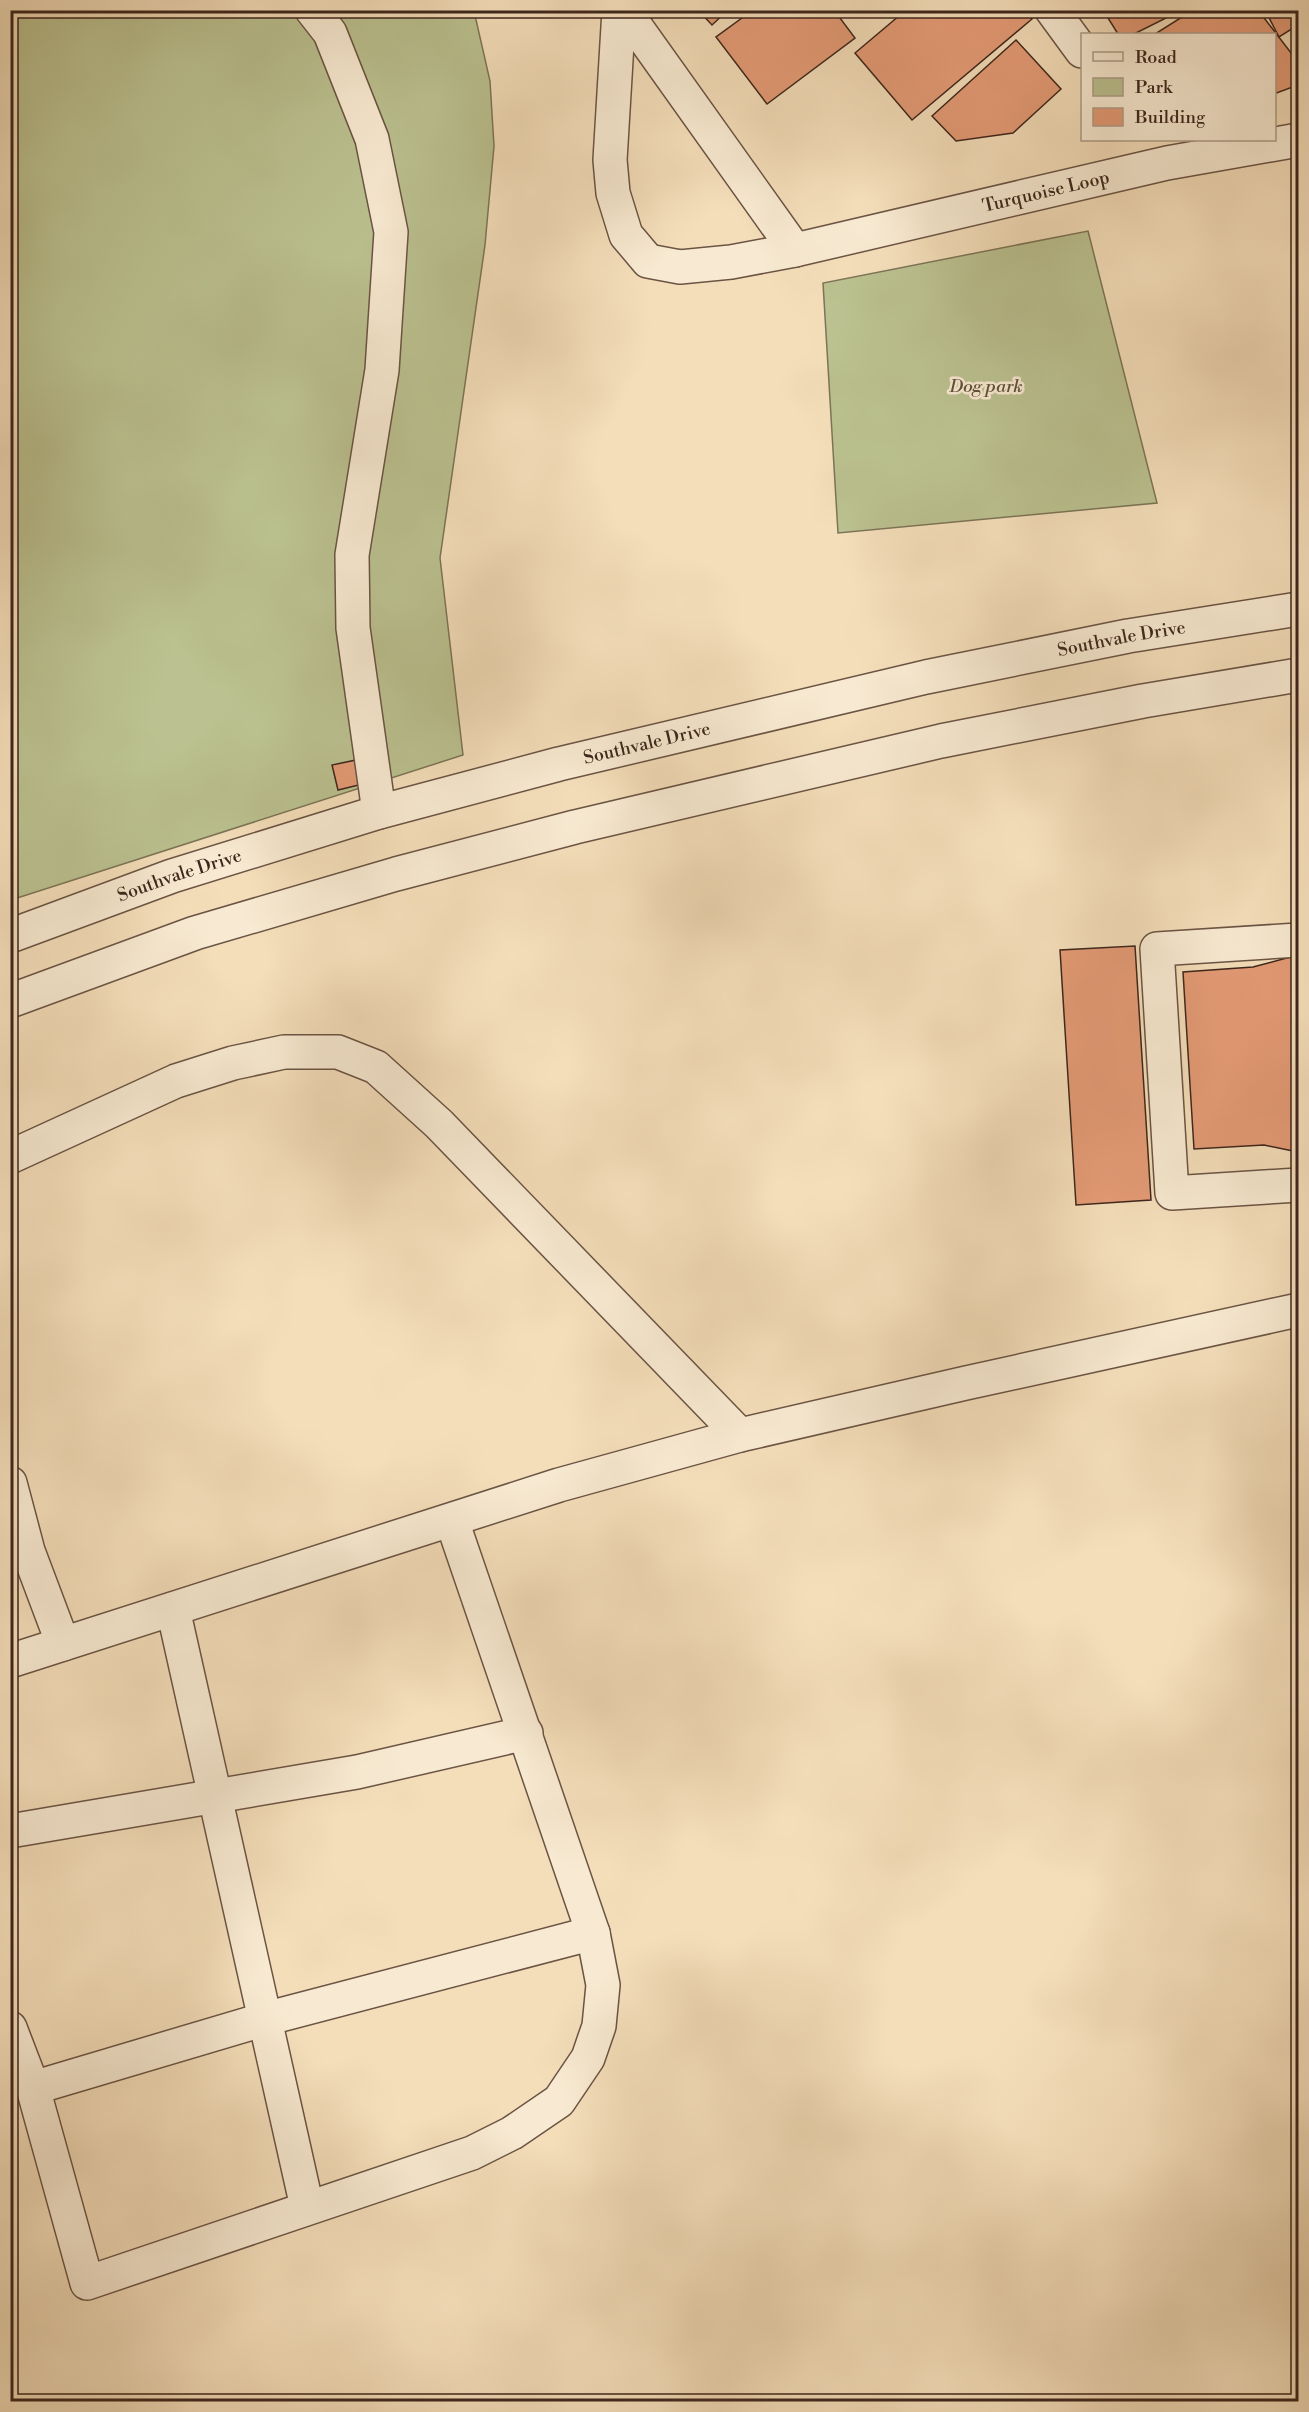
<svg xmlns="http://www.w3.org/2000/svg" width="1309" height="2412" viewBox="0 0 1309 2412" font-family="'Libre Bodoni',serif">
  <rect width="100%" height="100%" fill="#f4deba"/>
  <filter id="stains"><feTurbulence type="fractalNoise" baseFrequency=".00333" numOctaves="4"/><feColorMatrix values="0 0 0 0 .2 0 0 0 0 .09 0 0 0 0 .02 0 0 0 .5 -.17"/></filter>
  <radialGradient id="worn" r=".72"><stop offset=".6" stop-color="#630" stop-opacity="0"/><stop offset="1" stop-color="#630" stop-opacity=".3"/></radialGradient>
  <g fill="#bbc190" stroke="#7c7456" stroke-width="1.5">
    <path d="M11,11H474L490,81L494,146L485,245L440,558L463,755L11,900Z"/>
    <path d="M1088,231L1157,503L838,533L823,283Z"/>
  </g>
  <g fill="#e49b76" stroke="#3d261c" stroke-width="1.5">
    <path d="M698,10H728L712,25Z"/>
    <path d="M753,10H834L855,38L767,104L716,37Z"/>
    <path d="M906,10H1025L1032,19L912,120L855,53Z"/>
    <path d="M1103,10H1182L1134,34H1118Z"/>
    <path d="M1193,10H1258L1298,62V85L1274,94V34H1155Z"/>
    <path d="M1265,10H1298V25L1279,37Z"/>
    <path d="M1016,40L1061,89L1013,133L956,141L932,116Z"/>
    <path d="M361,759L367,783L338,790L332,765Z"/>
    <path d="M1135,946L1151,1200L1076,1205L1060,950Z"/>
    <path d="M1298,955V1152L1264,1145L1194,1149L1183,972L1253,967Z"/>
  </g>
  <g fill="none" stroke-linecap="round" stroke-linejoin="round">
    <defs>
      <g id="minor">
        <path d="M312,10L330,33L372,139L391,232L382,370L352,555L353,628L379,812"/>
        <path id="s1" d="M619,10L610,160L613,193L626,235L648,261L680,267L731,262L795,250L1167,163L1298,140"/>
        <path d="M624,10L795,250"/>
        <path d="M1052,10L1082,51"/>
        <path id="s2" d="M10,936L172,876L379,812L559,764L926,677L1128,636L1298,609"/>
        <path d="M1298,940L1157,949L1172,1193L1298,1185"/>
        <path d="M10,1001L195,933L396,874L575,827L941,741L1143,701L1298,675"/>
        <path d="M10,1157L176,1081L233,1063L284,1052H338L376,1067L439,1124L740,1435"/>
        <path d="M10,1483L28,1551L63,1644"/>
        <path d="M173,1609L307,2207"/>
        <path d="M10,1661L559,1485L740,1435L966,1383L1298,1310"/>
        <path d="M10,1831L357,1772L526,1733"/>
        <path d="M10,2028L33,2088L87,2283L472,2153L512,2133L559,2101L588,2058L599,2026L603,1985L593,1933L452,1521"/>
        <path d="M33,2088L265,2019L593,1933"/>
      </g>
    </defs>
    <use href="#minor" stroke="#6b5444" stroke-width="36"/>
    <use href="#minor" stroke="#f8ead2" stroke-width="33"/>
  </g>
  <g text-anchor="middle" stroke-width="5" stroke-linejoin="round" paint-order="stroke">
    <g font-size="18" fill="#3d261c" stroke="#f8ead2">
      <text dy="6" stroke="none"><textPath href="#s1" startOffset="668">Turquoise Loop</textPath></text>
      <text dy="6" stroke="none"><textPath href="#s2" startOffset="1152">Southvale Drive</textPath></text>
      <text dy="6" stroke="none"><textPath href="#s2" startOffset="666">Southvale Drive</textPath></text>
      <text dy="6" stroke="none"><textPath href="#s2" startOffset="180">Southvale Drive</textPath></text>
    </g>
    <g font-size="18" font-style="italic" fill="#5c4d39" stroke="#f8ead2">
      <text x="986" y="392">Dog park</text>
    </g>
  </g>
  <rect width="1309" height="2412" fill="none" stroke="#f4deba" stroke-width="36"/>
  <rect x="12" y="12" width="1285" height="2388" fill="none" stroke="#3d261c" stroke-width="3"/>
  <rect x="18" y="18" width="1273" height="2376" fill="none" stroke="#3d261c" stroke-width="1.5"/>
  <rect x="1081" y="33" width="195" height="108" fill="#f8ead2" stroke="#ad9c89" stroke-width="1.5"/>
  <rect x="1093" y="52" width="30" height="9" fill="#f8ead2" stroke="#ad9c89" stroke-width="1.5"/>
  <text x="1135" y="63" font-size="18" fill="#3d261c">Road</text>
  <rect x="1093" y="78" width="30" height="18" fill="#bbc190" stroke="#ad9c89" stroke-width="1.5"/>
  <text x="1135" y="93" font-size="18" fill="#3d261c">Park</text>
  <rect x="1093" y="108" width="30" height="18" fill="#e49b76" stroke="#ad9c89" stroke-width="1.5"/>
  <text x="1135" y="123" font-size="18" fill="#3d261c">Building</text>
  <rect width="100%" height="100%" filter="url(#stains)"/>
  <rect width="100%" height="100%" fill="url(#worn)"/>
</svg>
